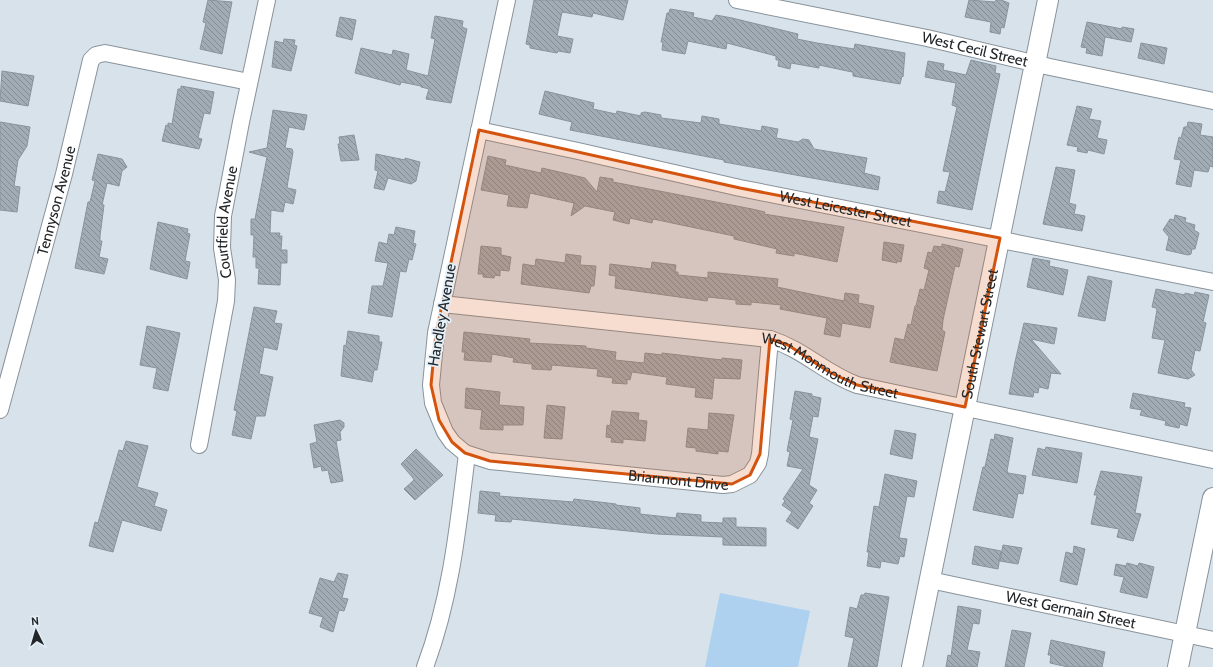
<svg xmlns="http://www.w3.org/2000/svg" width="1213" height="667" viewBox="0 0 1213 667" font-family="Cabin,sans-serif">
  <defs>
    <pattern id="building-back-hatch" width="6" height="6" patternUnits="userSpaceOnUse"><rect width="6" height="6" fill="#a2acb4"/><path d="M-1 5l2 2M0 0l6 6M5-1l2 2" fill="none" stroke="#848c93"/></pattern>
  </defs>
  <rect width="100%" height="100%" fill="#d7e2eb"/>
  <path fill="#add1ee" d="M720,593L810,611L798,667H705Z"/>
  <g fill="url(#building-back-hatch)" stroke="#89939b">
    <path d="M208,0L232,2L222,54L200,49L206,23L203,22Z"/>
    <path d="M534,0H628L623,20L593,13L592,17L562,12L557,36L573,39L570,53L558,51L557,53L530,48V45L526,44Z"/>
    <path d="M969,0L995,2L996,0H1001L1009,3L1004,28L1001,27L1000,34L990,32L991,22L965,17Z"/>
    <path d="M670,9L694,13L693,17L712,21L716,15L732,18L798,34L797,39L817,43L854,49L855,44L905,53L903,77L902,76L900,84L853,76V72H852L819,65V68L791,63L790,69L778,66L779,60H776V56L727,43L726,49L688,41L685,54L662,50L663,42H661L667,13H669Z"/>
    <path d="M435,16L463,21L462,27L467,29L451,103L426,99L429,89L421,87V86L401,82L400,85L355,73L361,48L392,55L393,50L409,54L406,70L428,76L435,39L431,38Z"/>
    <path d="M340,17L356,20L352,40L336,36Z"/>
    <path d="M1087,22L1122,29V27L1134,29L1131,42L1105,37L1102,56L1086,53L1087,48L1081,47Z"/>
    <path d="M284,39L295,40L294,45L297,46L291,71L272,67L275,41L283,43Z"/>
    <path d="M1141,43L1167,48L1164,64L1138,58Z"/>
    <path d="M971,60L996,66L995,73L1000,74L972,210L937,203L939,191L945,192L950,172L943,171L957,107L952,105L956,83L925,77L928,61L944,64L943,70L966,75Z"/>
    <path d="M2,71L34,76L28,106L0,101Z"/>
    <path d="M181,86L214,92L210,114L204,113L198,138L202,139L199,149L162,141L166,125L168,126V123L172,124L178,89H181Z"/>
    <path d="M545,91L594,103L593,109L616,114L617,111L641,116V113L645,112L661,115V118L701,123L702,116L719,119V124L761,131L762,126L778,129L776,138L798,142L803,139L809,140L814,149L867,158L864,173L880,177L878,190L724,162V160L570,130L572,122L539,114Z"/>
    <path d="M1077,106L1092,109L1089,119L1101,121L1097,138L1107,140L1104,154L1088,150L1087,153L1077,151L1078,147L1067,145Z"/>
    <path d="M273,110L307,115L304,130L289,127L285,148L292,149L293,152L287,187L288,188L296,190L293,204L285,202L283,212L271,210L270,233H280L279,236H282L281,250H287V263H281L280,285L258,284L259,268H256V257H253L254,235H251V219H255L267,157L249,152L267,148Z"/>
    <path d="M0,122L30,127L27,146L18,160L14,186L20,187L17,212L0,210Z"/>
    <path d="M1188,122L1202,124L1200,135L1213,137V167L1210,166L1208,172L1194,170L1191,187L1176,184L1181,160L1174,159L1179,137L1181,138L1184,127H1187Z"/>
    <path d="M354,135L359,160L341,161L338,144H340L339,137Z"/>
    <path d="M98,154L122,159L127,167L122,171L119,186L107,183L102,205H104L100,236V241H102L99,257L108,259L104,274L75,268L88,202H90L95,181L92,180Z"/>
    <path d="M376,154L405,160V158L420,162L416,181L411,184L388,178L384,190L374,188L378,171L375,170V167Z"/>
    <path d="M488,156L506,160L505,165L541,173L542,168L585,178L597,192L600,177L613,179V182L752,209L765,212L764,214L844,227L837,262L794,253V256L776,253L777,249L734,239V236L653,219L652,223L630,218L629,224L613,220L615,212L585,206L571,216L574,203L530,193L527,208L507,206L509,195L481,190Z"/>
    <path d="M1056,167L1075,170L1069,203L1076,205L1074,214L1085,216L1082,231L1043,224Z"/>
    <path d="M1175,215L1186,218L1185,222L1195,225L1194,230L1199,233L1195,249H1192L1191,254L1188,255L1166,250L1169,237L1163,230L1170,219L1174,220Z"/>
    <path d="M158,222L188,229L187,233L190,234L185,261L190,262L187,279L150,269Z"/>
    <path d="M396,227L415,231L413,243L416,244L412,260L409,259L406,272L400,271L392,317L368,313L372,286H383L388,263L375,261L379,242L387,244L389,234L394,235Z"/>
    <path d="M884,242L904,245L901,262L897,261V263L882,260Z"/>
    <path d="M942,244L963,249L959,267L955,266L943,320L942,330L945,332L937,371L890,362L895,338L904,340L908,324L911,325L915,306H916L920,289L924,290L929,270L924,268L928,252L932,253L934,246L942,247Z"/>
    <path d="M481,246L501,248V255L511,257L509,271L500,270V276L495,275L494,278L483,277V274H478Z"/>
    <path d="M566,254L581,256L580,265L596,266L594,286H591L589,293L521,284L523,264L535,266L536,259L565,263Z"/>
    <path d="M1033,258L1050,261L1049,266L1068,270L1063,295L1027,287Z"/>
    <path d="M652,262L676,265L675,272H678V275L708,278V272L778,279L777,287L844,301L845,293L859,295L858,303L874,306L870,328L842,323L840,337L824,334L827,318L780,309L781,305L751,302V305L736,304V300L708,297L707,301L615,288L616,276L609,275L610,264L651,269Z"/>
    <path d="M1088,276L1112,281L1105,321L1078,316Z"/>
    <path d="M1156,289L1185,295V293L1194,295L1195,292L1209,295L1203,322L1206,323L1200,351L1195,350L1191,370L1195,375L1188,379L1158,373L1165,340L1152,338L1157,310L1156,308L1152,307Z"/>
    <path d="M254,307L277,311L274,323L282,324L277,350L264,347L259,374L273,377L265,416H256L251,439L232,435L237,411L234,410Z"/>
    <path d="M1024,323L1057,328L1054,344L1031,339L1061,374L1051,373L1048,389L1039,387L1038,393L1034,392L1033,397L1009,394L1015,362Z"/>
    <path d="M147,326L180,333L168,391L153,388L157,368L140,365Z"/>
    <path d="M348,331L379,336V342H382L377,370H374L372,382L341,376L344,345L346,346Z"/>
    <path d="M464,332L530,339L529,343L586,346V348L616,352L615,360L644,363L645,353L662,355V353L722,360V358L742,360L740,379L714,378L712,399L695,397L696,388L666,384L667,377L632,372L630,380L627,379V384L612,383L613,378L597,376L598,369L552,365L551,370L532,369V364L513,362L514,358L492,354L491,362L464,360L465,352H462Z"/>
    <path d="M466,388L500,392L499,405L524,407L523,425H503V430L480,429L482,410L465,408Z"/>
    <path d="M795,391L812,394V396L821,398L818,417L813,416L809,437L818,439L809,485L817,490L809,503L813,506L798,529L786,521L792,512L782,505L785,501L783,499L803,469L787,466L790,452L787,451L793,420L790,419Z"/>
    <path d="M1133,393L1185,403L1184,407L1191,408L1187,426L1180,424L1179,428L1165,425L1166,421L1140,415L1142,410L1130,408Z"/>
    <path d="M547,405L565,407L562,439L544,438Z"/>
    <path d="M612,411L639,413L638,420L647,421L645,441L623,439V443L611,442L612,438L606,437L607,425L610,426Z"/>
    <path d="M709,413L734,415L728,452L718,451V454L696,451V448L686,447L688,428L708,430Z"/>
    <path d="M340,420L344,423V427L340,432L341,440L336,441L343,481L331,483L328,470L322,471L321,466L314,468L310,444L317,442L314,425Z"/>
    <path d="M895,430L916,434L912,459L890,454Z"/>
    <path d="M995,434L1013,438L1007,471L1008,473L1026,476L1023,494L1018,493L1013,518L973,510L983,467H985L991,439L994,440Z"/>
    <path d="M126,441L148,446L137,487L158,493L154,506L167,510L161,531L122,520L113,552L89,546L95,522L98,523L119,450L123,451Z"/>
    <path d="M1046,447L1082,453L1077,483L1032,475L1038,448L1045,450Z"/>
    <path d="M416,449L443,475L415,500L404,489L414,480L413,478L401,464Z"/>
    <path d="M1101,471L1142,477L1135,513L1141,514L1133,541L1117,537L1119,529L1091,524L1097,495H1094Z"/>
    <path d="M885,474L917,481L914,497L907,496L899,538L907,539L904,557L900,556L898,564L881,561L880,568L867,566L869,552H867L874,506L879,507Z"/>
    <path d="M480,491L500,493L499,496L573,502L574,499L616,504V505L640,508V514L676,518L677,513L701,515V522L723,523V518H736V527L766,528V546L723,545V537L657,534L512,519L511,522L495,521L496,515L478,513Z"/>
    <path d="M1003,545L1022,548L1018,564L1000,561Z"/>
    <path d="M975,546L1001,551L998,569L972,564Z"/>
    <path d="M1074,546L1085,549L1077,585L1060,581L1066,552L1073,554Z"/>
    <path d="M1127,563L1138,566L1139,563L1154,567L1147,598L1120,592L1124,577L1114,575L1116,564L1126,566Z"/>
    <path d="M338,573L348,575L342,598L348,599L344,611L339,610L333,632L320,627L323,617L309,613L320,578L334,582Z"/>
    <path d="M865,593L889,597L877,667H848L854,638L845,636L850,607L857,609L861,595H864Z"/>
    <path d="M958,606L981,610L979,624L973,623L967,650L980,652L977,667H946L948,655L951,656Z"/>
    <path d="M1012,630L1031,633L1024,667H1005Z"/>
    <path d="M1051,640L1105,652L1102,667H1068L1050,663L1051,655H1048Z"/>
  </g>
  <g fill="none" stroke-linecap="round" stroke-linejoin="round">
    <defs>
      <g id="minor">
        <path id="s1" d="M507,0L436,333L431,385L433,403L445,432L452,442L465,453L490,461L723,485L732,484L750,475L758,463L760,454L770,339"/>
        <path id="s2" d="M737,0L927,38L1050,67L1213,101"/>
        <path id="s3" d="M479,130L578,151L740,188L1213,282"/>
        <path id="s4" d="M442,304L770,339C805,350 824,373 857,385L1213,460"/>
        <path id="s5" d="M0,410L64,174L91,60L96,55L105,53L249,82"/>
        <path id="s6" d="M199,445L226,301L227,280L222,248L223,216L241,122L267,0"/>
        <path id="s7" d="M930,580L1213,640"/>
        <path d="M425,667C451,598 458,527 467,454"/>
      </g>
      <g id="tertiary">
        <path id="s8" d="M912,667L1048,0"/>
        <path d="M1178,667L1213,498"/>
      </g>
    </defs>
    <use href="#minor" stroke="#89939b" stroke-width="18"/>
    <use href="#tertiary" stroke="#89939b" stroke-width="22"/>
    <use href="#minor" stroke="#fff" stroke-width="16"/>
    <use href="#tertiary" stroke="#fff" stroke-width="20"/>
  </g>
  <path fill="#d4540f" fill-opacity="0.2" stroke="#d4540f" stroke-width="3" stroke-linejoin="round" d="M479,130L740,188L1000,238L965,407L857,385L829,372L788,345L770,339L760,454L750,475L732,484L490,461L465,453L452,442L439,420L431,385L436,333Z"/>
  <g text-anchor="middle" stroke-width="3.5" stroke-linejoin="round" paint-order="stroke">
    <g font-size="15" fill="#23272a" stroke="#e4eff8">
      <text dy="5" stroke="none"><textPath href="#s2" startOffset="243">West Cecil Street</textPath></text>
      <text dy="5" stroke="none"><textPath href="#s5" startOffset="217">Tennyson Avenue</textPath></text>
      <text dy="5" stroke="none"><textPath href="#s3" startOffset="375">West Leicester Street</textPath></text>
      <text dy="5" stroke="none"><textPath href="#s6" startOffset="226">Courtfield Avenue</textPath></text>
      <text transform="translate(442 315) rotate(-80)" y="5">Handley Avenue</text>
      <text dy="5" stroke="none"><textPath href="#s8" startOffset="340">South Stewart Street</textPath></text>
      <text dy="5" stroke="none"><textPath href="#s4" startOffset="396">West Monmouth Street</textPath></text>
      <text dy="5" stroke="none"><textPath href="#s1" startOffset="687">Briarmont Drive</textPath></text>
      <text dy="5" stroke="none"><textPath href="#s7" startOffset="144">West Germain Street</textPath></text>
    </g>
  </g>
  <g transform="translate(36 631) rotate(355)" stroke="#e4eff8" stroke-width="3" paint-order="stroke">
  <path d="M0-3L7 15L0 10L-7 15Z" fill="#23272a"/>
  <text y="-6" font-size="11" font-weight="bold" text-anchor="middle" fill="#23272a">N</text>
  </g>
</svg>
